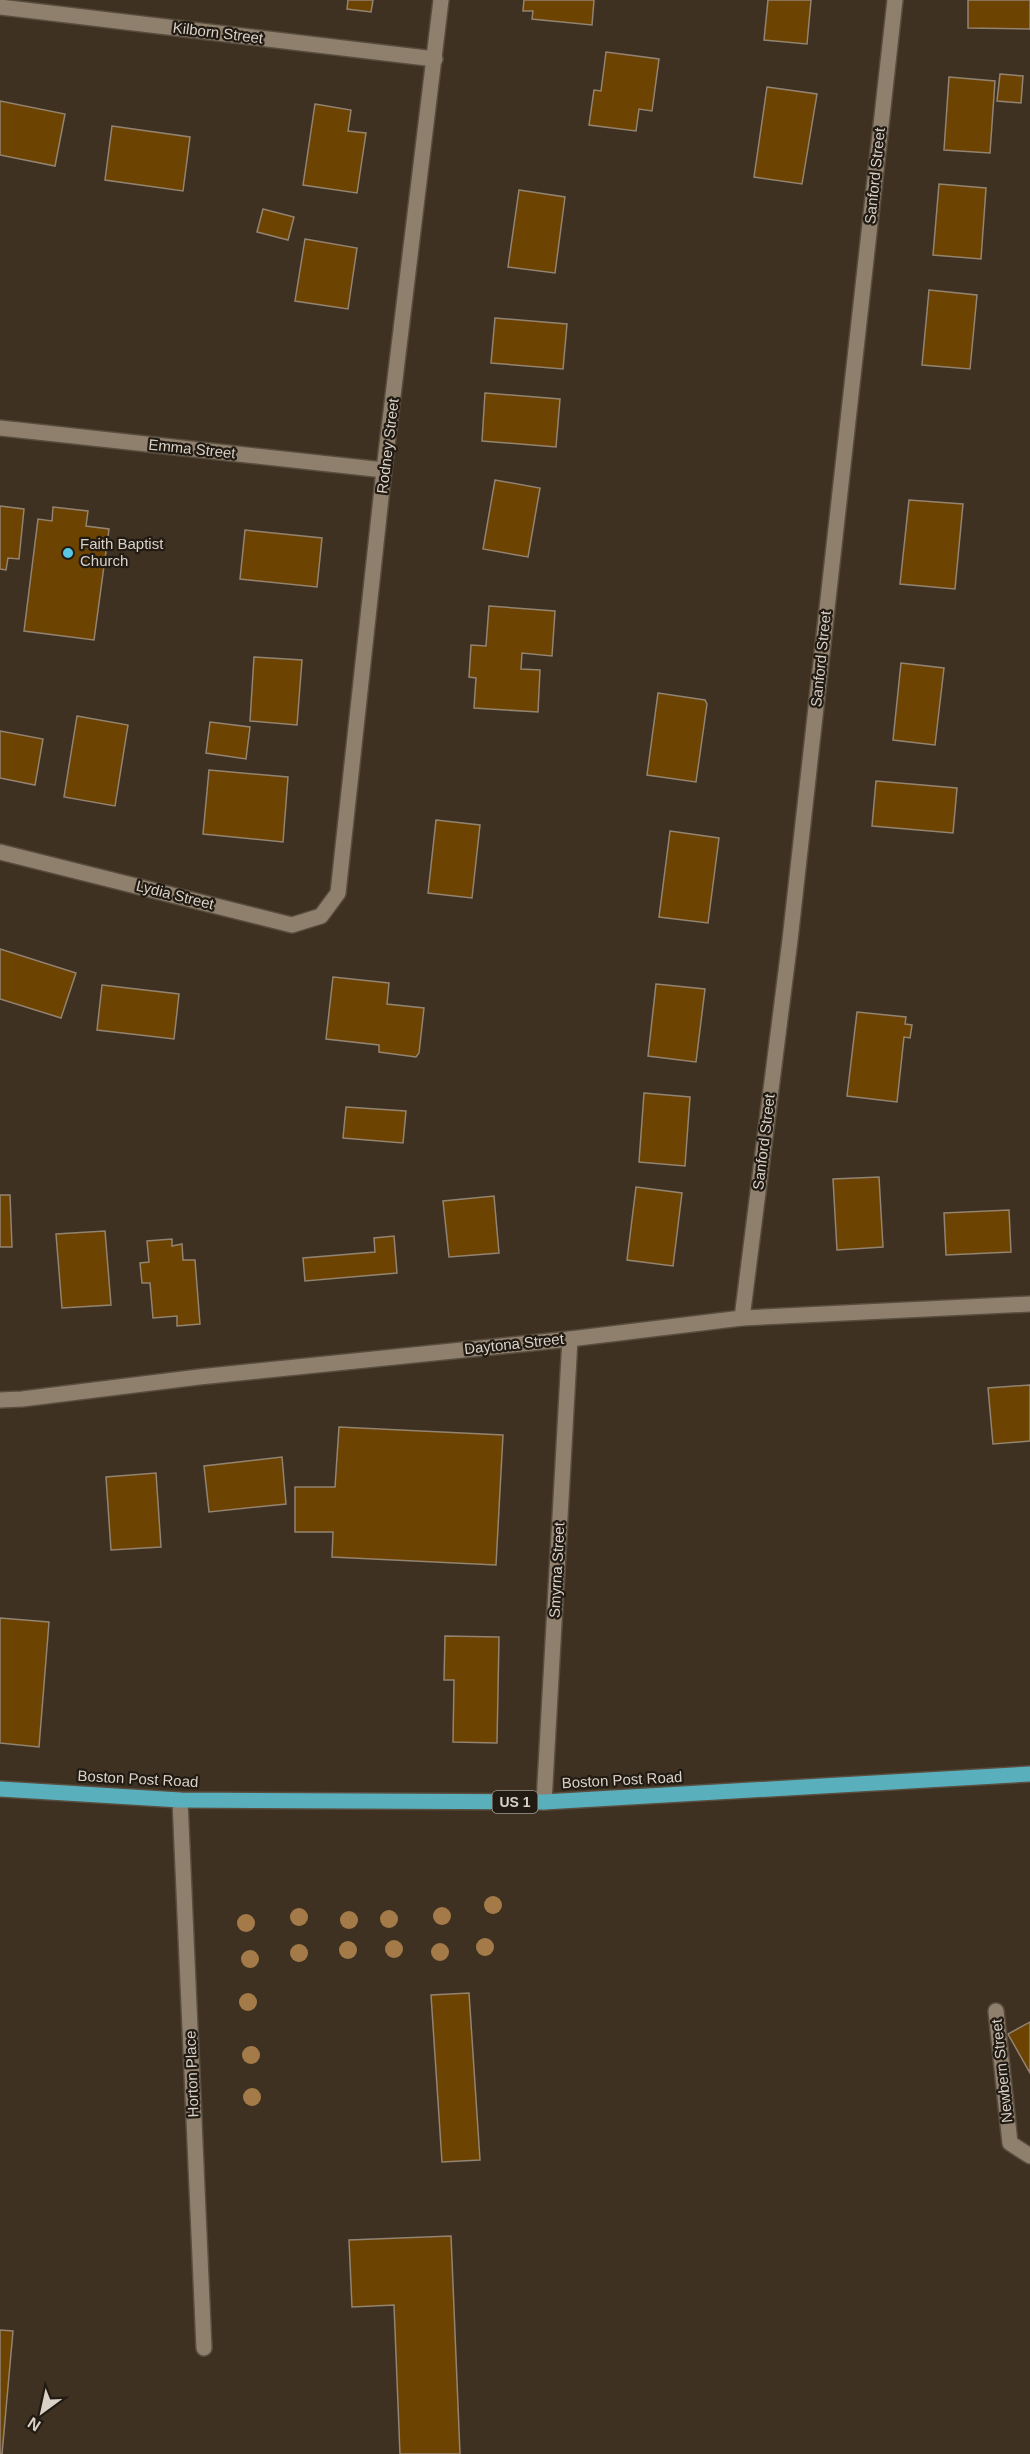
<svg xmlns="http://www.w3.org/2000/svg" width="1030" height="2454" viewBox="0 0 1030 2454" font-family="Arial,sans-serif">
  <rect width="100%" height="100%" fill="#3f3121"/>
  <g fill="#6c4300" stroke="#938371" stroke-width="1.5">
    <path d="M348,0H373L371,12L347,9Z"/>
    <path d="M524,0H594L592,25L532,19L533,11H523Z"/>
    <path d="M768,0H811L807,44L764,40Z"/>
    <path d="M968,0H1030V29L968,28Z"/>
    <path d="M606,52L659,59L652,111L639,109L636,131L589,125L594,90L601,91Z"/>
    <path d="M1000,74L1023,76L1021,103L997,101Z"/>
    <path d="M949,77L995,81L990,153L944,150Z"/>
    <path d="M767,87L817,94L802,184L754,177Z"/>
    <path d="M0,101L65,114L55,166L0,155Z"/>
    <path d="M315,104L351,110L348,131L366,133L357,193L303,185Z"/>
    <path d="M112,126L190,137L183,191L105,180Z"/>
    <path d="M939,184L986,188L981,259L933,255Z"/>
    <path d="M519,190L565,197L555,273L508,267Z"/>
    <path d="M263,209L294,217L288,240L257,232Z"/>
    <path d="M305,239L357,248L348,309L295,301Z"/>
    <path d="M929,290L977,295L970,369L922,365Z"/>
    <path d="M495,318L567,324L563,369L491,363Z"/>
    <path d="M485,393L560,399L556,447L482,441Z"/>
    <path d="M495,480L540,488L528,557L483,549Z"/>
    <path d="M909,500L963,504L955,589L900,584Z"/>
    <path d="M0,506L24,509L19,559L8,558L6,570L0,569Z"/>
    <path d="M53,507L88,511L86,526L109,529L94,640L24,631L38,519L52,521Z"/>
    <path d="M245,530L322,538L317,587L240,579Z"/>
    <path d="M489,606L555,611L552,656L522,653L521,669L540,670L538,712L474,708L476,678L469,677L471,645L486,646Z"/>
    <path d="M254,657L302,660L297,725L250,721Z"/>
    <path d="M901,663L944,668L935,745L893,740Z"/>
    <path d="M658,693L705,700L707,704L696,782L647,775Z"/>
    <path d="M77,716L128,725L115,806L64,797Z"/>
    <path d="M210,722L250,727L246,759L206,753Z"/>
    <path d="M0,731L43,739L35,785L0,778Z"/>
    <path d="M209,770L288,777L283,842L203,834Z"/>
    <path d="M876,781L957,788L953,833L872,826Z"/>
    <path d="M436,820L480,825L472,898L428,893Z"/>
    <path d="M670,831L719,838L708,923L659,917Z"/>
    <path d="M0,949L76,973L61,1018L0,999Z"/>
    <path d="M333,977L389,983L387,1004L424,1008L419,1053L416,1057L379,1052V1045L326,1039Z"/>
    <path d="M656,984L705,989L696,1062L648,1056Z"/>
    <path d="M102,985L179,994L174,1039L97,1030Z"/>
    <path d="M857,1012L906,1017L905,1024L912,1025L910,1038L904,1037L897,1102L847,1096Z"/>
    <path d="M644,1093L690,1097L685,1166L639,1162Z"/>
    <path d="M346,1107L406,1111L403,1143L343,1138Z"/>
    <path d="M879,1177L883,1247L837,1250L833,1179Z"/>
    <path d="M636,1187L682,1193L673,1266L627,1260Z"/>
    <path d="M0,1195H10L12,1247H0Z"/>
    <path d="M494,1196L499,1253L449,1257L443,1201Z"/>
    <path d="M1009,1210L1011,1252L946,1255L944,1213Z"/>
    <path d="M105,1231L111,1305L62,1308L56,1234Z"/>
    <path d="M394,1236L397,1273L305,1281L303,1258L375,1252L374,1238Z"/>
    <path d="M172,1239V1246L182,1244L183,1260H195L200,1324L177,1326V1316L153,1318L150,1283H142L140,1263L149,1262L147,1241Z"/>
    <path d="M1030,1385V1441L993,1444L988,1388Z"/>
    <path d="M339,1427L503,1435L496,1565L332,1557L333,1532H295V1487H335Z"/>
    <path d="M282,1457L286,1504L209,1512L204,1466Z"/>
    <path d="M156,1473L161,1547L111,1550L106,1477Z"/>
    <path d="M0,1618L49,1622L39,1747L0,1743Z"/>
    <path d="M445,1636L499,1637L497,1743L453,1742L454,1680H444Z"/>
    <path d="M469,1993L480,2160L442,2162L431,1995Z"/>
    <path d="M1030,2022V2073L1008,2034Z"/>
    <path d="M451,2236L460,2454H400L394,2305L352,2307L349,2240Z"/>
    <path d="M0,2330L13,2331L2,2454H0Z"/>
  </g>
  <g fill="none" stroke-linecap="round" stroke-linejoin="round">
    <defs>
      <g id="minor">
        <path d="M0,7L435,59"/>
        <path d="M0,428L384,470"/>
        <path d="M0,852L292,925L321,916L338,893L384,470L441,0"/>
        <path d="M742,1318L790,940L895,0"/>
        <path d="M0,1400L22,1399L199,1377L570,1339L742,1318L1030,1304"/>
        <path d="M180,1800L204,2348"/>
        <path d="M544,1802L570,1339"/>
        <path d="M996,2011L1010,2143L1030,2156"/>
      </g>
      <path id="primary" d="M0,1789L180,1800L544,1802L1030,1774"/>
    </defs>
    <use href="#minor" stroke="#584d3e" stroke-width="18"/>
    <use href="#primary" stroke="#584d3e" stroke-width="18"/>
    <use href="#minor" stroke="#8f7f6d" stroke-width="15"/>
    <use href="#primary" stroke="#5aafbd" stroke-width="15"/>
  </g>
  <g fill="#a47b48">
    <circle cx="493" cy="1905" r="9"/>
    <circle cx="442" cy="1916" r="9"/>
    <circle cx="299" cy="1917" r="9"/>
    <circle cx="389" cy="1919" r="9"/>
    <circle cx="349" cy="1920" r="9"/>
    <circle cx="246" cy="1923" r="9"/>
    <circle cx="485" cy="1947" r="9"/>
    <circle cx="394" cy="1949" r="9"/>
    <circle cx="348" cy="1950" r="9"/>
    <circle cx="440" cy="1952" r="9"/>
    <circle cx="299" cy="1953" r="9"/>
    <circle cx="250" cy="1959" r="9"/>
    <circle cx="248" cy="2002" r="9"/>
    <circle cx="251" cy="2055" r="9"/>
    <circle cx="252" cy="2097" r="9"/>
  </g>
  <circle fill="#59c8e5" stroke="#211b13" stroke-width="2" cx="68" cy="553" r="6"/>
  <g text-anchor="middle" stroke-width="4.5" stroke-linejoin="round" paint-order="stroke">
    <rect fill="#211b13" stroke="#a29a91" stroke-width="1.5" x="492.5" y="1791" width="45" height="22" rx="4.5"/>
    <g font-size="14" font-weight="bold" fill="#dad1c7">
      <text x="515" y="1807">US 1</text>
    </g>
    <g font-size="15" fill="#dad1c7" stroke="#211b13">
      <text transform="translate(218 33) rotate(7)" y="5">Kilborn Street</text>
      <text transform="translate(875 176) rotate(-84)" y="5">Sanford Street</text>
      <text transform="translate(388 446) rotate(-83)" y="5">Rodney Street</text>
      <text transform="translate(192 449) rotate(6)" y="5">Emma Street</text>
      <text transform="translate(821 659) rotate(-84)" y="5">Sanford Street</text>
      <text transform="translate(175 895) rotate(14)" y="5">Lydia Street</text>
      <text transform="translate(764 1142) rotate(-83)" y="5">Sanford Street</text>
      <text transform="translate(514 1344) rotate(-6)" y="5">Daytona Street</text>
      <text transform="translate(557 1570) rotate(-87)" y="5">Smyrna Street</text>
      <text transform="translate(138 1779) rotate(3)" y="5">Boston Post Road</text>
      <text transform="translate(622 1780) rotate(-3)" y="5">Boston Post Road</text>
      <text transform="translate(1002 2071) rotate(-96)" y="5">Newbern Street</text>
      <text transform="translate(192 2074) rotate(-92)" y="5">Horton Place</text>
    </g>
    <g font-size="15" fill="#dad1c7" stroke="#211b13" text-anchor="start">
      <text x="80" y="549">Faith Baptist<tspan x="80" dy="17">Church</tspan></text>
    </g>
  </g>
  <g transform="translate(42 2412) rotate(213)" stroke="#211b13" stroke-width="4.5" paint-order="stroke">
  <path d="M0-4.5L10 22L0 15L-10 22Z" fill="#dad1c7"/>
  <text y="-9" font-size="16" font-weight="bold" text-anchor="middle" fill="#dad1c7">N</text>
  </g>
</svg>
